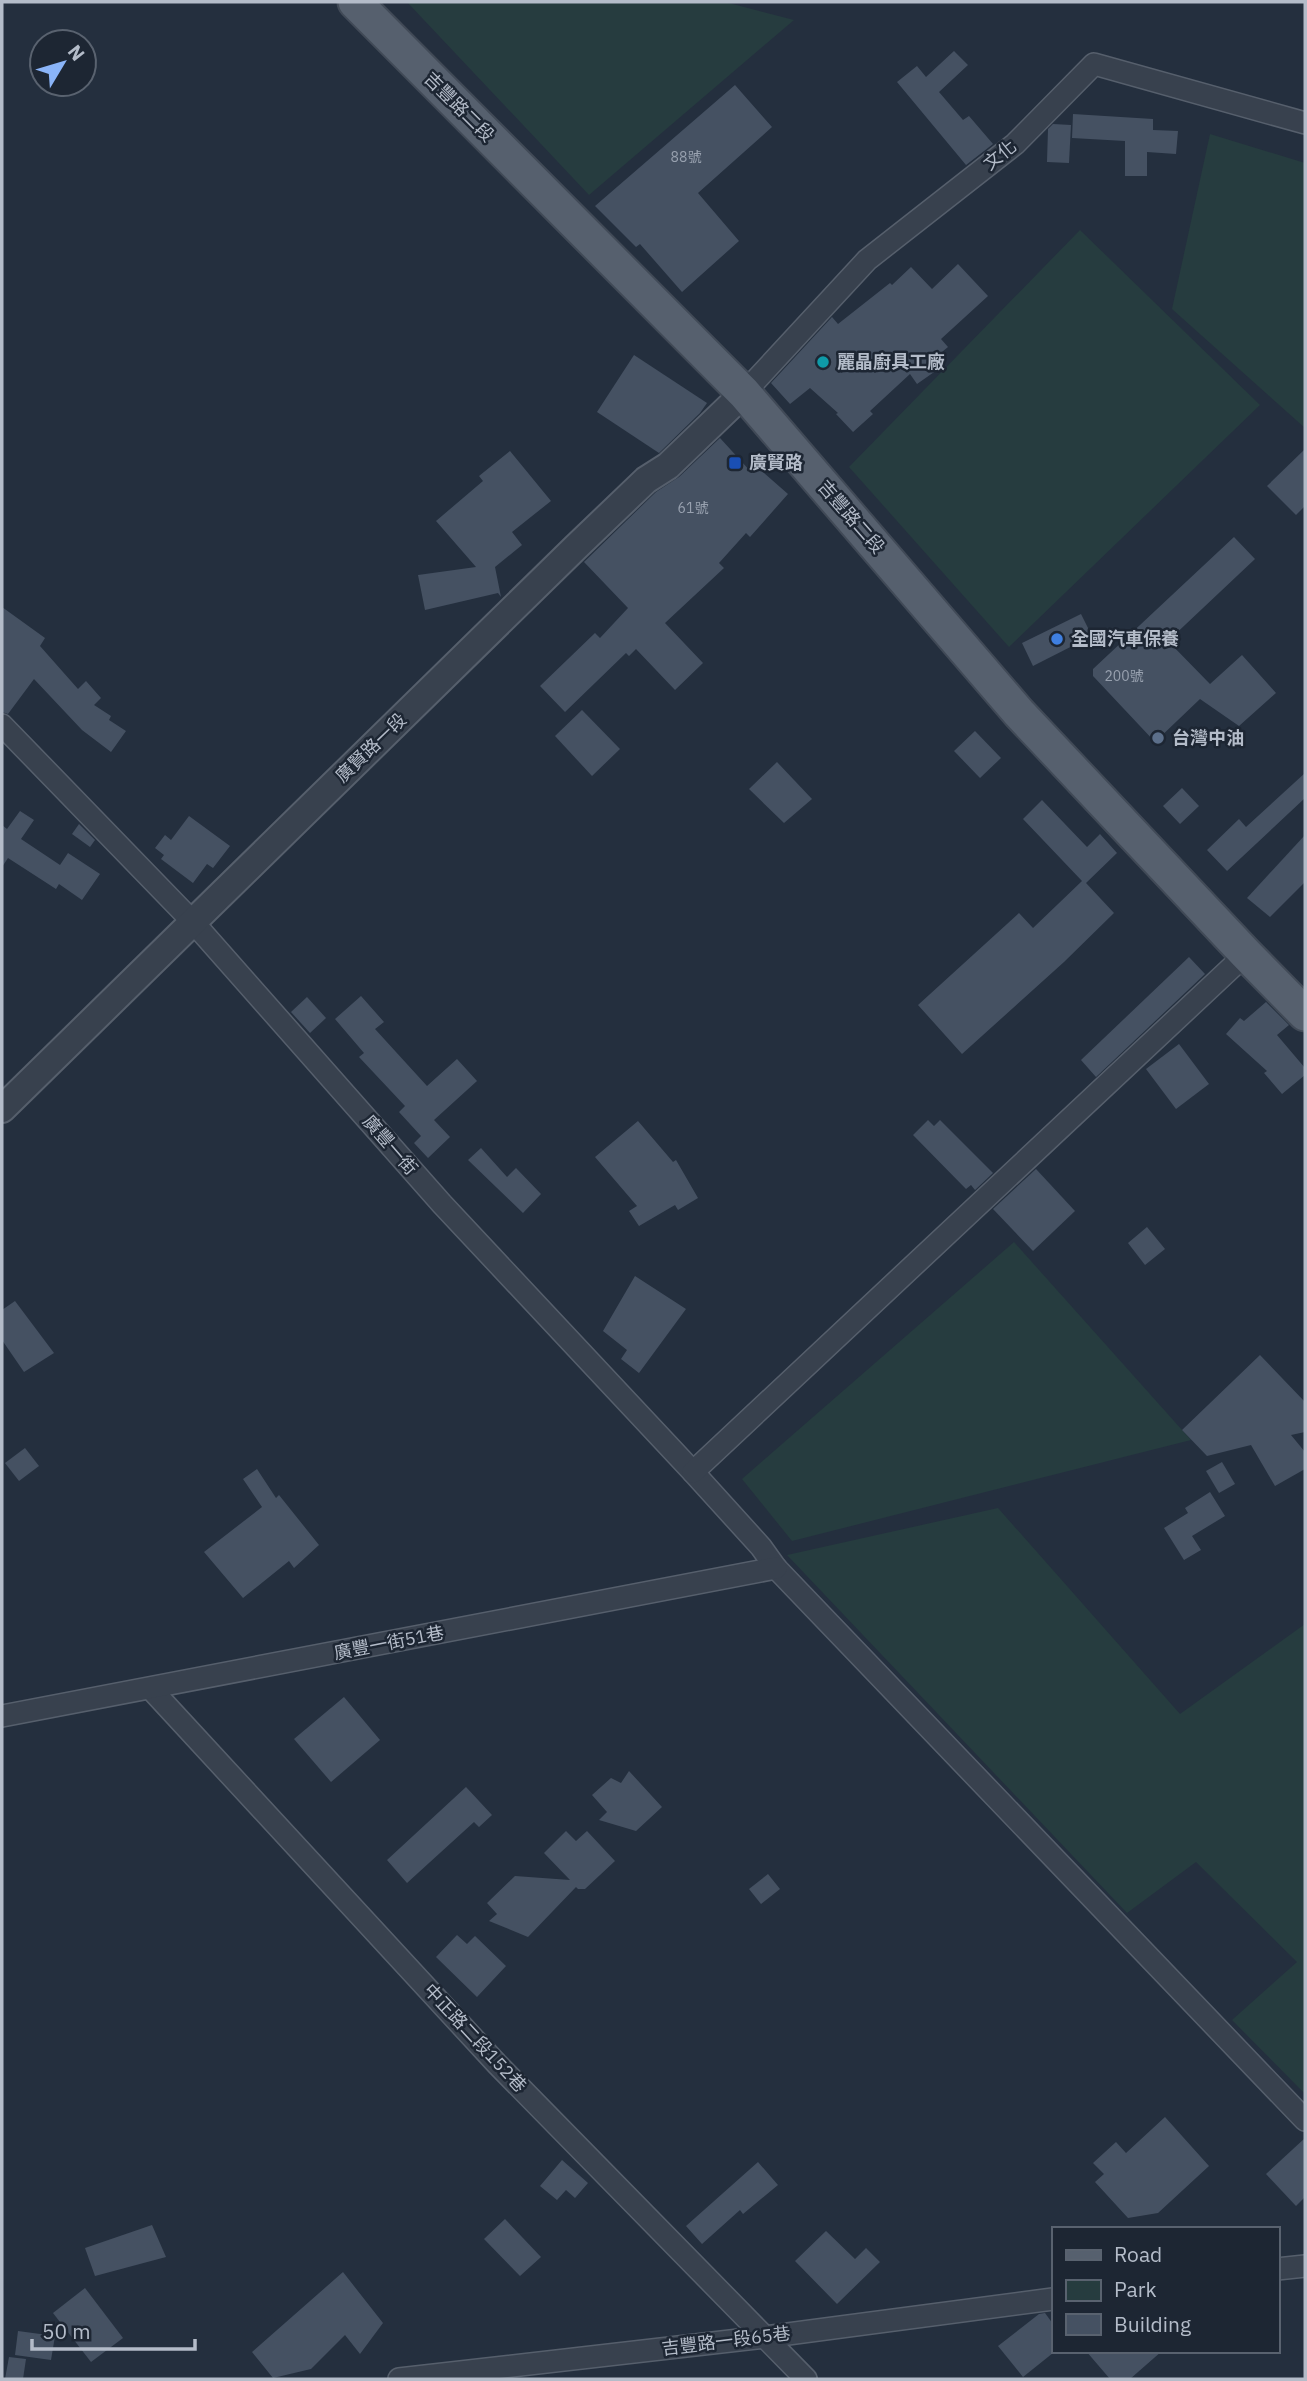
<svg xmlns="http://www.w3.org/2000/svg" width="1307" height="2381" viewBox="0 0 1307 2381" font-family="'IBM Plex Sans','Noto Sans TC',sans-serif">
  <rect width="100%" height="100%" fill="#242f3e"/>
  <g fill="#263c3f">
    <path d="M407,2H725L794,20L589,195Z"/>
    <path d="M1210,134L1305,163V428L1172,309Z"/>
    <path d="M1080,230L1260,405L1009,647L849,467Z"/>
    <path d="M1014,1242L1191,1440L792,1541L742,1479Z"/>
    <path d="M998,1508L1180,1714L1305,1624V2094L1232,2020L1297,1962L1196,1862L1127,1913L787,1555Z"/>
  </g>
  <g fill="#455162">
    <path d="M954,51L968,65L939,92L963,120L969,116L993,144L966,165L897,82L917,66L926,77Z"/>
    <path d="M735,85L772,127L698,193L739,241L682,292L640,244L636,247L595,206Z"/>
    <path d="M1073,114L1153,119V130L1178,131L1176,154L1147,152V176H1125V141L1072,138Z"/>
    <path d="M1053,124L1071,125L1069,163L1047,162L1048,129Z"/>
    <path d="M958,264L988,296L941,339L948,347L931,361L937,370L917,384L910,374L870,411L873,414L853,432L836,414L838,413L810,388L790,404L771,383L832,317L838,324L890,283L892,285L911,267L932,289Z"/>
    <path d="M634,355L707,403L700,413L659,453L597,412Z"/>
    <path d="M720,438L752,473L757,467L788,494L750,537L746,533L719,563L724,568L665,623L703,663L675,690L636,649L629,656L626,653L565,712L540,686L595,633L600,638L628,608L584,562L656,492L679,477Z"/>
    <path d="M1305,449V506L1296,515L1267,486Z"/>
    <path d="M510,451L551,501L512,532L522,545L495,567L501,597L498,593L425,610L418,575L476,567L436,521L483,481L479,476Z"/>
    <path d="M1234,537L1255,559L1168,641L1210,684L1242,655L1276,693L1239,726L1200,699L1155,742L1093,676V669Z"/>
    <path d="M2,607L45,638L40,646L78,689L86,681L101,698L94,705L111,716L109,720L126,731L111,752L82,730L34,679L8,714L2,712Z"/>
    <path d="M1081,614L1092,636L1033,666L1022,643Z"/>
    <path d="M582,710L620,749L592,776L555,736Z"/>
    <path d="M975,731L1001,758L980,778L954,751Z"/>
    <path d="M777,762L812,799L784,823L749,789Z"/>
    <path d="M1305,773V798L1227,871L1207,850L1239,819L1246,827Z"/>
    <path d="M1182,788L1199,806L1180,824L1163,806Z"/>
    <path d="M1042,800L1087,847L1100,834L1117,853L1086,883L1114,913L1064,962L962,1054L918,1005L1019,913L1033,928L1082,881L1023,819Z"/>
    <path d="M20,811L34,820L21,839L60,865L68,853L100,874L82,900L59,884L56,889L8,858L2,867V825L7,829Z"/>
    <path d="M189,816L230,846L213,868L207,864L193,883L161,859L164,855L155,848L165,835L171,840Z"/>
    <path d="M79,824L95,840L90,847L72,834Z"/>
    <path d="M1305,835V882L1270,917L1247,898Z"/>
    <path d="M1189,957L1205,974L1096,1077L1081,1060Z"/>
    <path d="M361,996L384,1022L375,1029L427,1086L457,1059L477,1081L434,1120L450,1137L428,1158L414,1143L421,1136L399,1112L405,1106L359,1057L364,1053L335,1019Z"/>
    <path d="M307,997L326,1018L310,1033L291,1012Z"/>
    <path d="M1266,1002L1289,1025L1277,1035L1305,1068V1075L1282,1094L1264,1073L1267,1071L1226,1034L1240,1018L1244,1021Z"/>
    <path d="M1179,1044L1209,1084L1176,1109L1146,1069Z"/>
    <path d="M928,1120L934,1126L940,1120L993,1173L975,1190L971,1185L966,1189L913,1135Z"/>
    <path d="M638,1121L673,1162L676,1160L698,1198L678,1210L675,1205L639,1226L629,1211L637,1206L595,1157Z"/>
    <path d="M481,1148L507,1177L516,1168L541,1194L523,1213L468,1160Z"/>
    <path d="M1036,1169L1075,1211L1033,1251L993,1209Z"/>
    <path d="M1147,1227L1165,1249L1145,1265L1128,1243Z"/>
    <path d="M635,1276L686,1309L639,1373L621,1359L627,1350L603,1331Z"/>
    <path d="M15,1301L54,1353L24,1372L2,1340V1310Z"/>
    <path d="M1260,1355L1305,1402V1432L1291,1435L1305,1452V1469L1275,1486L1251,1445L1207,1456L1182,1430Z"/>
    <path d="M25,1448L39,1466L19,1481L5,1463Z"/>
    <path d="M1222,1462L1235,1484L1219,1493L1206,1471Z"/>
    <path d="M257,1469L276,1498L279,1495L319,1545L294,1568L289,1561L243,1598L204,1552L262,1507L243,1479Z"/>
    <path d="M1210,1492L1225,1516L1192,1536L1201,1550L1184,1560L1164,1528L1188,1513L1185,1508Z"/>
    <path d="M344,1697L380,1740L331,1782L294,1739Z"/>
    <path d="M629,1771L662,1807L636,1831L599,1820L607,1812L592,1795L611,1778L621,1783Z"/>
    <path d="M466,1787L492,1815L479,1827L474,1822L407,1883L387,1860Z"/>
    <path d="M566,1831L576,1841L587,1831L615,1861L585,1889H578L576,1887L528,1937L489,1921L497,1914L487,1903L515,1876L570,1880L544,1853Z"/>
    <path d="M768,1874L780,1889L761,1904L749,1889Z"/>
    <path d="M457,1935L467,1944L475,1936L506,1966L477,1997L436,1957Z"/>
    <path d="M1165,2117L1209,2166L1158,2213L1128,2218L1095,2182L1104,2174L1093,2163L1116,2142L1126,2153Z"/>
    <path d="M1305,2138V2197L1296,2206L1266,2174Z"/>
    <path d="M562,2160L588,2183L575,2198L566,2190L557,2200L540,2186Z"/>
    <path d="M758,2162L778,2185L743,2214L740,2210L702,2244L686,2226Z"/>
    <path d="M505,2219L541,2257L520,2276L484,2239Z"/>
    <path d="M152,2225L166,2257L95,2276L85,2248Z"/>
    <path d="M826,2231L855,2259L866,2248L880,2262L837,2304L795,2261Z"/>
    <path d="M343,2272L383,2323L360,2354L345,2335L311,2369L273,2378L252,2352Z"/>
    <path d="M85,2288L123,2338L91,2362L53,2313Z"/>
    <path d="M1045,2313L1053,2324V2353L1023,2377L998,2346L1039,2314Z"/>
    <path d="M18,2331L55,2336L51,2360L15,2355Z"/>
    <path d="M1086,2351H1162L1130,2379H1110Z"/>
    <path d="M9,2357L26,2359L23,2379H5Z"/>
  </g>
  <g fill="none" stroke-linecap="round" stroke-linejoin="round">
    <defs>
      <g id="minor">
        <path d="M744,393L867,260L1015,144L1094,64L1305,123"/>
        <path d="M2,725L193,922L442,1204L693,1472L761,1547L776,1568L1305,2120"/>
        <path d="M693,1472L1246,954"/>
        <path d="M151,1689L497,2064L806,2379"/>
        <path d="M2,1716L776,1568"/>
        <path d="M1277,2269L1305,2266"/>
        <path d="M399,2379L765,2337L1053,2299"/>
      </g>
      <path id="tertiary" d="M2,1109L575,548L646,480L668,466L744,393"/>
      <path id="primary" d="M355,2L744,393L1019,713L1246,954L1305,1014"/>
    </defs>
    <use href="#minor" stroke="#565f6c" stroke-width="24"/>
    <use href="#tertiary" stroke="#565f6c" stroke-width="30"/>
    <use href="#primary" stroke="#414a57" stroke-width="37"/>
    <use href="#minor" stroke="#38414e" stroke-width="21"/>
    <use href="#tertiary" stroke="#38414e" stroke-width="26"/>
    <use href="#primary" stroke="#56606e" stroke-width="33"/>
  </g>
  <circle fill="#0f9aa8" stroke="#1d2633" stroke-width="2.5" cx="823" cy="362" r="7"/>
  <rect fill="#1a4fb4" stroke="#1d2633" stroke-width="2.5" x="728" y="456" width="14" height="14" rx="3.5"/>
  <circle fill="#3f7fe0" stroke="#1d2633" stroke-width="2.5" cx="1057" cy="639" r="7"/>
  <circle fill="#5c6f8a" stroke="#1d2633" stroke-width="2.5" cx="1158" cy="738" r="7"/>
  <g text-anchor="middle" stroke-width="5" stroke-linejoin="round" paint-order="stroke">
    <g font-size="14" fill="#98a1af">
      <text x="686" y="162">88號</text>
      <text x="693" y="513">61號</text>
      <text x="1124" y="681">200號</text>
    </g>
    <g font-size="18" fill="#b4bcc9" stroke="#1d2633">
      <text transform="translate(459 107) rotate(45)" y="6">吉豐路二段</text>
      <text transform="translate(1000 155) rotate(-39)" y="6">文化</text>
      <text transform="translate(851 517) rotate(49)" y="6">吉豐路二段</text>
      <text transform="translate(371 748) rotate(-44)" y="6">廣賢路一段</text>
      <text transform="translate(390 1145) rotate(49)" y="6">廣豐一街</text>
      <text transform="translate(389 1643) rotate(-11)" y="6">廣豐一街51巷</text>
      <text transform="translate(475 2038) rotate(47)" y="6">中正路二段152巷</text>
      <text transform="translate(726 2341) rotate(-7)" y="6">吉豐路一段65巷</text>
    </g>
    <g font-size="18" font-weight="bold" fill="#b4bcc9" stroke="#1d2633" text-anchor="start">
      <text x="837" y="368">麗晶廚具工廠</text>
      <text x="749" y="469">廣賢路</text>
      <text x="1071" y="645">全國汽車保養</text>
      <text x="1172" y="744">台灣中油</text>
    </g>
  </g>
  <rect width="1307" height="2381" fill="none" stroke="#b4bcc9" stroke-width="7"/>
  <rect x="1052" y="2227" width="228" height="126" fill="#1d2633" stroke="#59626f" stroke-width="2"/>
  <rect x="1066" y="2250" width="35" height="10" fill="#56606e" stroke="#59626f" stroke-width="2"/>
  <text x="1114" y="2262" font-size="21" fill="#b4bcc9">Road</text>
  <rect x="1066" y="2280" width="35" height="21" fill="#263c3f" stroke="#59626f" stroke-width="2"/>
  <text x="1114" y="2297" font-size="21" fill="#b4bcc9">Park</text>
  <rect x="1066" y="2314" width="35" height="21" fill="#455162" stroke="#59626f" stroke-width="2"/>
  <text x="1114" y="2332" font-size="21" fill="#b4bcc9">Building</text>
  <g transform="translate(63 63) rotate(52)"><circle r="33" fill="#1d2633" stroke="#59626f" stroke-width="2"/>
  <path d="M0-5L12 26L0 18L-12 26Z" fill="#8ab4f8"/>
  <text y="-10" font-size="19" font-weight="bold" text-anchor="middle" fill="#b4bcc9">N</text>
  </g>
  <path d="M32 2339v10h163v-10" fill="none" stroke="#b4bcc9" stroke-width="3.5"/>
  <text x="42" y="2339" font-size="21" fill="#b4bcc9" stroke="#1d2633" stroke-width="5" paint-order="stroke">50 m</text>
</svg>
